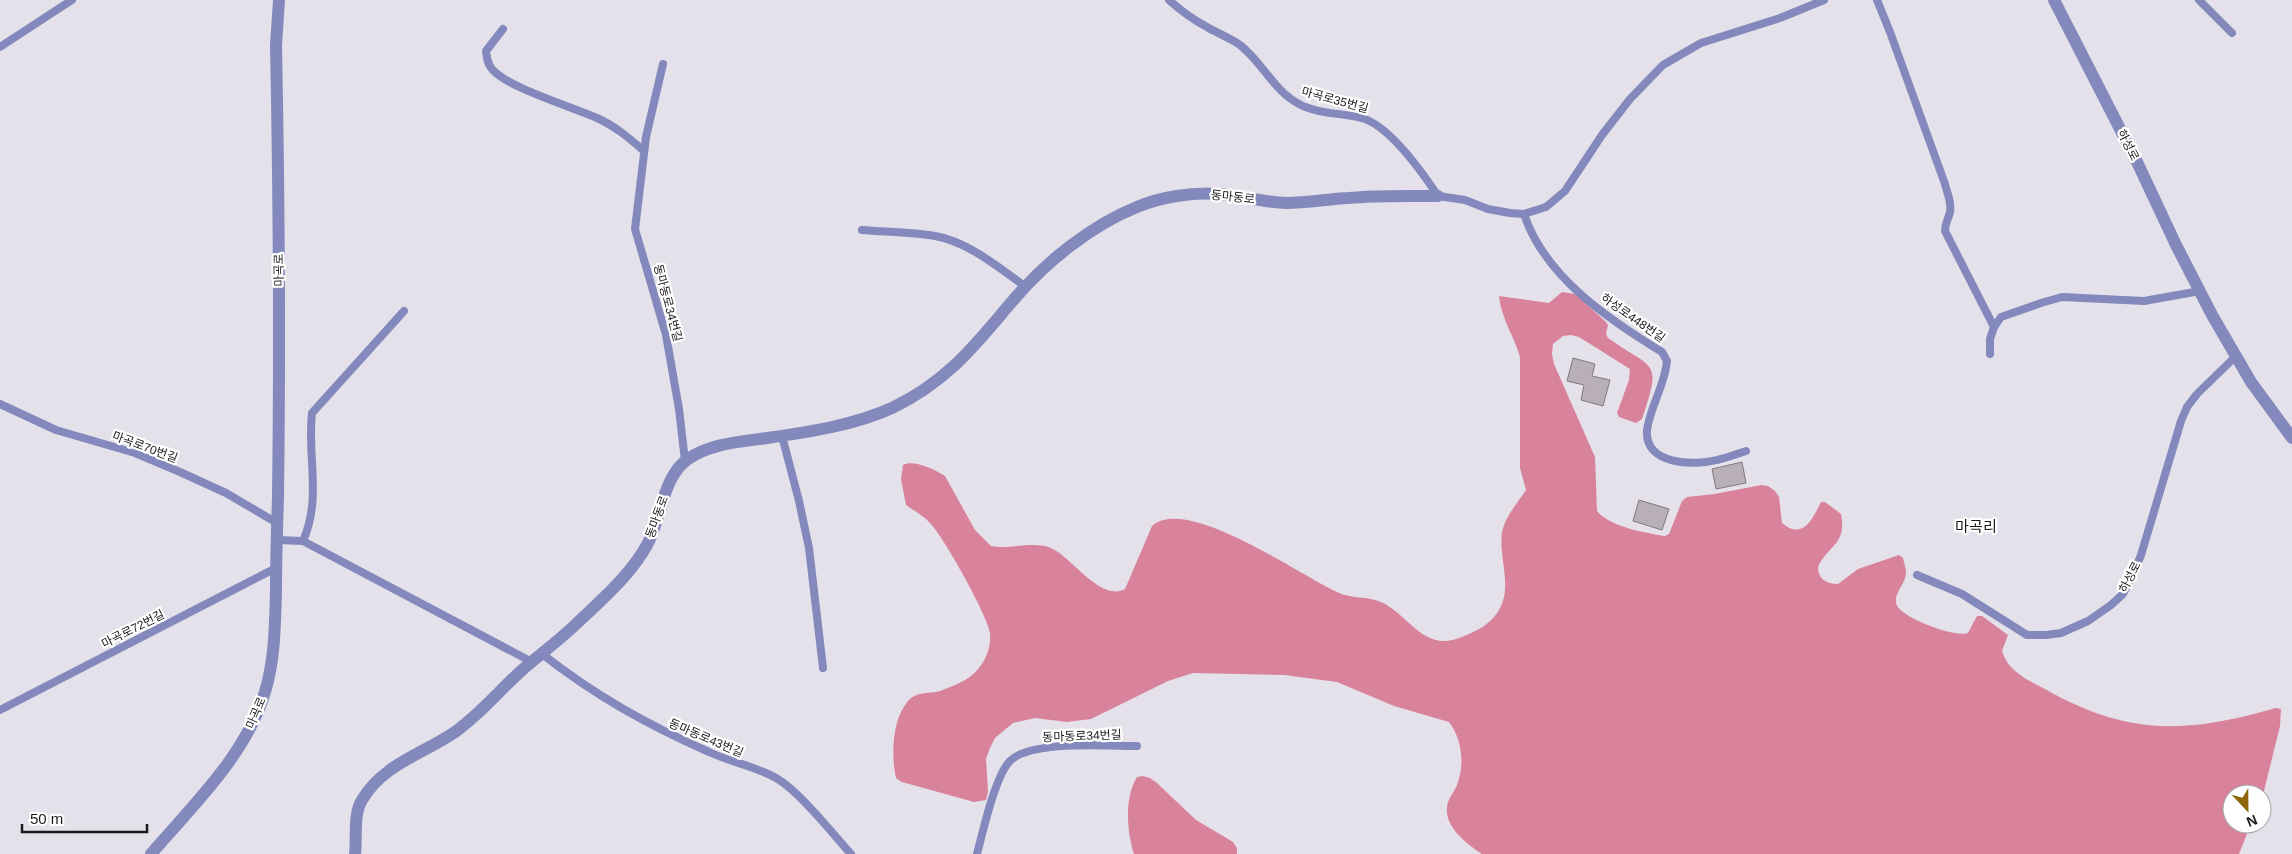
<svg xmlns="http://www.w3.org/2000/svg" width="2292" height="854" viewBox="0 0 2292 854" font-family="Helvetica,'Noto Sans KR',sans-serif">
  <rect width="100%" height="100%" fill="#e5e1ea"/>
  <g fill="#d9829c">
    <path d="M1562,292L1575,294L1606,322L1608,325L1606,334L1608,338C1655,371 1662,359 1642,419L1636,423L1619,417L1617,413L1629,380L1630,369L1579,337L1571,335L1563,336L1553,344L1552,354L1554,364L1595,457L1597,511C1610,527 1646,533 1665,536L1669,534L1682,501L1687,497L1715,494L1761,485L1768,486L1775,491L1779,497L1782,523C1803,541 1813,518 1821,502H1825L1841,514C1847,545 1828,545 1818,567C1818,579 1826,584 1838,584L1858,569L1899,555L1903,558C1904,563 1906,568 1906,573C1906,583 1894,593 1896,603C1898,617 1955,638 1968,633L1977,616H1982L2008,635L2002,651C2008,671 2026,679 2043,688C2127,736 2185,734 2276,708L2281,709L2280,726L2262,799V794H2232V824H2251L2239,854H1482C1466,843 1441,825 1448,802C1450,796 1455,791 1457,785C1465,764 1462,739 1449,722L1394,706L1337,682L1284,675L1193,673L1168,681L1091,719L1067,722L1035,718L1013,723L995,738L990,748L986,759L988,791L986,800L974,802L902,782L896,778C891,756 892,719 908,701C917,691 929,694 940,691C950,687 962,683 971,676C983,667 992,649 990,633C988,616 943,536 930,523C923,515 914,511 906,505L901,479L903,465C913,459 936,470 945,476L975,530L991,546C1011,550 1035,540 1053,549C1073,559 1101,602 1125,589L1152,526C1186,494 1301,576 1337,592C1351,599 1368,596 1381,602C1411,616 1423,653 1462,637C1474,632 1485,627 1494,617C1516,591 1498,561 1502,532C1505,517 1518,502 1526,490L1520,468V357C1514,336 1501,318 1499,296L1549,303Z"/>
    <path d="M1143,776L1150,778L1157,783L1196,820L1233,842L1237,848V854H1134C1127,832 1124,798 1137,777Z"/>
  </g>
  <g fill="#b8b0b6" stroke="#80797f">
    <path d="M1573,358L1595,364L1592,376L1610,380L1603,406L1581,400L1584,385L1567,381Z"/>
    <path d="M1742,462L1746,483L1716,489L1712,469Z"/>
    <path d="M1639,500L1669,509L1662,530L1633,521Z"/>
  </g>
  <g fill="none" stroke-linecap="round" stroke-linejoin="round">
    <g stroke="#8389bc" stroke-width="8">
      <path d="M1169,0C1180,10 1194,20 1207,27C1217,33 1230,38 1240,45C1263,63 1273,90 1299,104C1317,114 1342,113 1362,118C1390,126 1422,172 1438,196L1465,200L1488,209L1510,213L1524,214L1546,207L1565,191L1602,135L1630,99L1663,65L1701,43L1780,18L1824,0"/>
      <path d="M1877,0L1890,32L1945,184C1947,193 1952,203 1950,212C1948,220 1945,223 1945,231L1994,327"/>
      <path d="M2199,0L2232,33"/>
      <path d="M503,29L486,51C487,58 487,63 492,69C506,87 573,107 597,118C615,126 629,138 644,151"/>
      <path d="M0,47L72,0"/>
      <path d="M663,64L646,137L635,229L666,335L679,409L685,461"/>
      <path d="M1524,214C1545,277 1608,319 1662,352L1667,361C1665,385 1650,407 1647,430C1644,465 1694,466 1717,460C1727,458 1737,454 1746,451"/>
      <path d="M862,230C886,232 911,232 935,236C967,241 1001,269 1026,287"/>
      <path d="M1990,354V339L1994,327L2001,317L2041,303L2062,297L2144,301L2200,291"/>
      <path d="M0,404L56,430L135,453L180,472L226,493L277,523"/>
      <path d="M782,436L799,501L809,548L823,668"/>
      <path d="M277,540L303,541C322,498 307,457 312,413L404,311"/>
      <path d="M303,541L532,662"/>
      <path d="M1917,575L1962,594L2027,635H2046L2061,633L2088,621L2111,605L2123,594L2132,577L2141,555L2181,421L2187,407L2197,394L2236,356"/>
      <path d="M542,654C596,696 646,724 709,752C730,762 755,766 776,778C799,791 833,834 851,854"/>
      <path d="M0,710L276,568"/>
      <path d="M977,854C983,832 995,776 1010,761C1030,740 1108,746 1137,746"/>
    </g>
    <g stroke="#8389bc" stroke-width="12">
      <path d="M151,854C193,805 246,755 265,692C275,659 275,624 276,590C276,559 277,528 278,497C280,346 279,196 276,45L279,0"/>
      <path d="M355,854C357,837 353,814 362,800C383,764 423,754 455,732C480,714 499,691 521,671C538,656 557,642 574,626C599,602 630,576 647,545C662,518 662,477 688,459C711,443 740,442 767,438C809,432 856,425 894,407C951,379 977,342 1016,297C1047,261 1092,225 1137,207C1160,197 1193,192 1218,194C1241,196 1263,202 1286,203C1307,203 1328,199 1348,198C1378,195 1408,196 1438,196"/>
    </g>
    <path stroke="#8389bc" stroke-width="12" d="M2054,0L2138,164L2176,245L2212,315L2251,382L2292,438"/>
  </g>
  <g text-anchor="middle" stroke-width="4.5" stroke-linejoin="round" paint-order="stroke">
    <g font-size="12" fill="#1a191c" stroke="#fff">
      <text transform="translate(1335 100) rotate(15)" y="4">마곡로35번길</text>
      <text transform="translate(2128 145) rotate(63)" y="4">하성로</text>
      <text transform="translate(1233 197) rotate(6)" y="4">동마동로</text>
      <text transform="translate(279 270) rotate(-91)" y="4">마곡로</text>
      <text transform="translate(668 303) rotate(75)" y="4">동마동로34번길</text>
      <text transform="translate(1633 318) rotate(35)" y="4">하성로448번길</text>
      <text transform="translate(145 447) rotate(20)" y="4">마곡로70번길</text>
      <text transform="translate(657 517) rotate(-70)" y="4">동마동로</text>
      <text transform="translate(2130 577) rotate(-63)" y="4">하성로</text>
      <text transform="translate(133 629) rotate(-27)" y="4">마곡로72번길</text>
      <text transform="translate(256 713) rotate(-67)" y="4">마곡로</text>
      <text transform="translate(1082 736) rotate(-2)" y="4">동마동로34번길</text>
      <text transform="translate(706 738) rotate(23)" y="4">동마동로43번길</text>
    </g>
    <g font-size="15" fill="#1a191c" stroke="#fff">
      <text x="1976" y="532">마곡리</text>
    </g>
  </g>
  <g transform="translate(2247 809) rotate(158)"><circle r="24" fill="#ffffff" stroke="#a3a3a4"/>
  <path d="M0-4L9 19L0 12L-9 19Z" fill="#8d6709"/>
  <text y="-8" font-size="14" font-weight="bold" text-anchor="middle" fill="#1a191c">N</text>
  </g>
  <path d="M22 824v8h125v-8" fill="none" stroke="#1a191c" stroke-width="2.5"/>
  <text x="30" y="824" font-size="15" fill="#1a191c" stroke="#ffffff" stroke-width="4" paint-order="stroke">50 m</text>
</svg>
